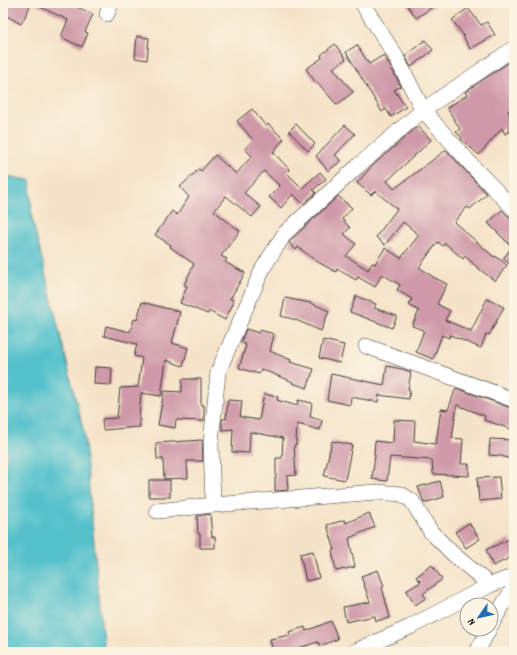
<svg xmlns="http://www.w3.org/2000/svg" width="517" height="655" viewBox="0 0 517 655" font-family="Dekko,sans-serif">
  <rect width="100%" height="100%" fill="#fcf5e5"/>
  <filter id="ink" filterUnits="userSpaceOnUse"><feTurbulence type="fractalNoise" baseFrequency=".025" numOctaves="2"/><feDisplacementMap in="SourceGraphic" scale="8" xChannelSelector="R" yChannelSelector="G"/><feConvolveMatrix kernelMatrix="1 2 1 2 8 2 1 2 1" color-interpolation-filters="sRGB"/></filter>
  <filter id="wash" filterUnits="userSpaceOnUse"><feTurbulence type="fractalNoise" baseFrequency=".012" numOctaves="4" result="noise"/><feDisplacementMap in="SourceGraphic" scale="16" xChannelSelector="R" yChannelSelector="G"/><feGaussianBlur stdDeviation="0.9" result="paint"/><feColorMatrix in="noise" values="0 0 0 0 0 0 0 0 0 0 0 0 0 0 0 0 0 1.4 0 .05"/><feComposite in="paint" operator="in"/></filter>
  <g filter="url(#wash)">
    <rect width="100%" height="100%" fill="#f5e3c8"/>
    <path fill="#54c1cc" stroke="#386e74" d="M3,176L30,180L32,218L84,433L104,652H3V480L7,454L3,447Z"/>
    <g id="blocks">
      <g fill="#cf99a9">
        <path d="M5,3H67L93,14L85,32L88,33L82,47L61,37L68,20L32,3L21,24L3,14V7Z"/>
        <path d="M406,3H439L416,18Z"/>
        <path d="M468,8L481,25L487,22L495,35L470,49L463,36H464L452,20Z"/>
        <path d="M137,36L149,38L147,60L135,58Z"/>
        <path d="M425,40L433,50L411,67L405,56Z"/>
        <path d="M335,44L346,59L333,68L353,92L337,105L317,82L316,83L306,69L322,58L321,55Z"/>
        <path d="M357,45L369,64L384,55L401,86L394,90L406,107L391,117L386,109L382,112L346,52Z"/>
        <path d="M514,59V107L508,111L514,122V129L505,134L502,128L479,155L461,139L462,138L456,132L460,129L447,108L467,95L465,92Z"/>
        <path d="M252,109L266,126L268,124L284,139L273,152L290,170L287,173L302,188L320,172L326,179L313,190L316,193L303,204L293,194L281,208L269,197L280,186L264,171L244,193L261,207L252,217L226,196L214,211L240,231L221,256L227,259L225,262L245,273L230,299L233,300V304L225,320L209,311L208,314L180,303L187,286L184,285L194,264L170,247L171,245L155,235L172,211L177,215L189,197L180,187L199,169L201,171L215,155L236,174L252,156L245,149L253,140L237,121Z"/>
        <path d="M296,124L315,144L308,151L289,131Z"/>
        <path d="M345,125L355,134L335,155L341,161L328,171L316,156Z"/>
        <path d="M418,126L431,140L387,181L394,189L446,150L487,194L470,209L467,207L454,222L494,257L495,256L507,265L495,281L478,268L465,256L463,259L445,243L443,246L438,242L419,267L433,277L447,284L437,304L450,311L445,320L471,331L487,299L504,307L489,335L486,334L481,348L450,335L449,338L442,335L433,359L416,352L424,330L412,326L419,311L409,305L412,299L397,290L400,285L382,274L375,287L358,277L356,280L337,269L336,272L316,261L298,247L296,250L289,243L292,239L338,196L352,208L342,219L350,228L344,234L356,244L346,256L368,270L372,263L375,264L385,248L401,258L419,235L403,222L385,245L376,237L397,209L375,191L371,195L357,183L371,167Z"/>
        <path d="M502,210L508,216L514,218V267L503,259L512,247L488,223Z"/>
        <path d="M356,296L376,304L374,308L397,316L392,328L350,312Z"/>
        <path d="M285,298L311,303L329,311L321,331L296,320L281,316Z"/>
        <path d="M142,302L180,312L172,343L188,348L183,366L166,360L161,396L141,393L139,418L140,427L103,430L102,419L117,418L120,388L138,387L142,358L134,356L137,344L104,336L106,326L130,332L134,319L137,320Z"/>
        <path d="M246,329L259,333L260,330L274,334L270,351L291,360L290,362L314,369L307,388L292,383L293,382L261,369L259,374L239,368L246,345L241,342Z"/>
        <path d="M323,340L344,345L340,363L319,358Z"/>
        <path d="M387,366L402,369L411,372L408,390H410L409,399L379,395L378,402L351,397L350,405L327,400L331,374L384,385Z"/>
        <path d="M95,367L112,368L111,385L94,384Z"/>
        <path d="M182,379H201V405H204V421L176,420L175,428L158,425L164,391L182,392Z"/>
        <path d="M456,388L514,409V430L484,420L485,416L457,405L452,438L463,439L461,464H469V476L433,474L432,460L390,457L387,481L372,479L375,455L374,454L375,441L393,443L394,420L415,421L414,441L436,444L441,409L448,410Z"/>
        <path d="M264,394L278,397L277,400L297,406L298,400L312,403L310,417L322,420L320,430L297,424L296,445H294L296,475L287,476L288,490L275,491V478H276V458H282L283,438L250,432L249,453L232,452L233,429L222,430V419H226L228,400L242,401L240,417L259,420Z"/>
        <path d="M490,439L514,440V460L501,456L489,455Z"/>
        <path d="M202,440L203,461H187L188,478L164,479L163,459H157L156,443Z"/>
        <path d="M332,441L352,445L345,480L324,476Z"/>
        <path d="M499,477L501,499L479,501L477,478Z"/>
        <rect x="149" y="480" width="21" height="17"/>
        <path d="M440,481L444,497L424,503L418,487Z"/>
        <path d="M369,513L375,527L349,538L355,567L336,571L332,550H335L327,525L345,520L346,523Z"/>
        <path d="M210,514L212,537H215V548H200V534H198L197,516Z"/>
        <path d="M469,523L480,539L466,548L455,532Z"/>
        <path d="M509,539L514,548V556L493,566L486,550Z"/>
        <path d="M313,551L319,578L306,581L300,554Z"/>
        <path d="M432,565L442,579L423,594L426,598L415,605L406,591L421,582L416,577Z"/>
        <path d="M378,570L384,586L382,587L390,618L376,621L375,616L346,622L343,607L370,602L361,576Z"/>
        <path d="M331,621L338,639L320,646L318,642L286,652H273L270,639L290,635L289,632L305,627L306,631Z"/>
      </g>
    </g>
  </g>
  <g filter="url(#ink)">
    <use href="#blocks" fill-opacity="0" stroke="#3d3a36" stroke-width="1"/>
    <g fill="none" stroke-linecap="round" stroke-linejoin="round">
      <defs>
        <g id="minor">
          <path d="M362,3L395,55L423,110L476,170L514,209"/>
          <path d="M107,14L111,3"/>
          <path d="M366,346L514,400"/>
          <path d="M213,505L211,443L218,372L263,268L285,233L358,166L423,110L514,48"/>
          <path d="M157,511L213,505L377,492L401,494L412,501L431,532L453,554L490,585"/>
          <path d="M491,625L507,598L514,588"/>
          <path d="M353,652L410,627L490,585L514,576"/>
          <path d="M477,652L489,629"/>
        </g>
      </defs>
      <use href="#minor" stroke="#3d3a36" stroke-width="16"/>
      <use href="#minor" stroke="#fff" stroke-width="15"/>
    </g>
  </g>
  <rect width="517" height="655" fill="none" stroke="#fcf5e5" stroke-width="16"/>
  <g transform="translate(479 617) rotate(236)"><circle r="19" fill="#fcf5e5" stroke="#a29e95"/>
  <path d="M0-3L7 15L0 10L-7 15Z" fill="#1f6fb2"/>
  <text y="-6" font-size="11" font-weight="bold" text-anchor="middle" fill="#1c1c1c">N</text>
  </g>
</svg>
